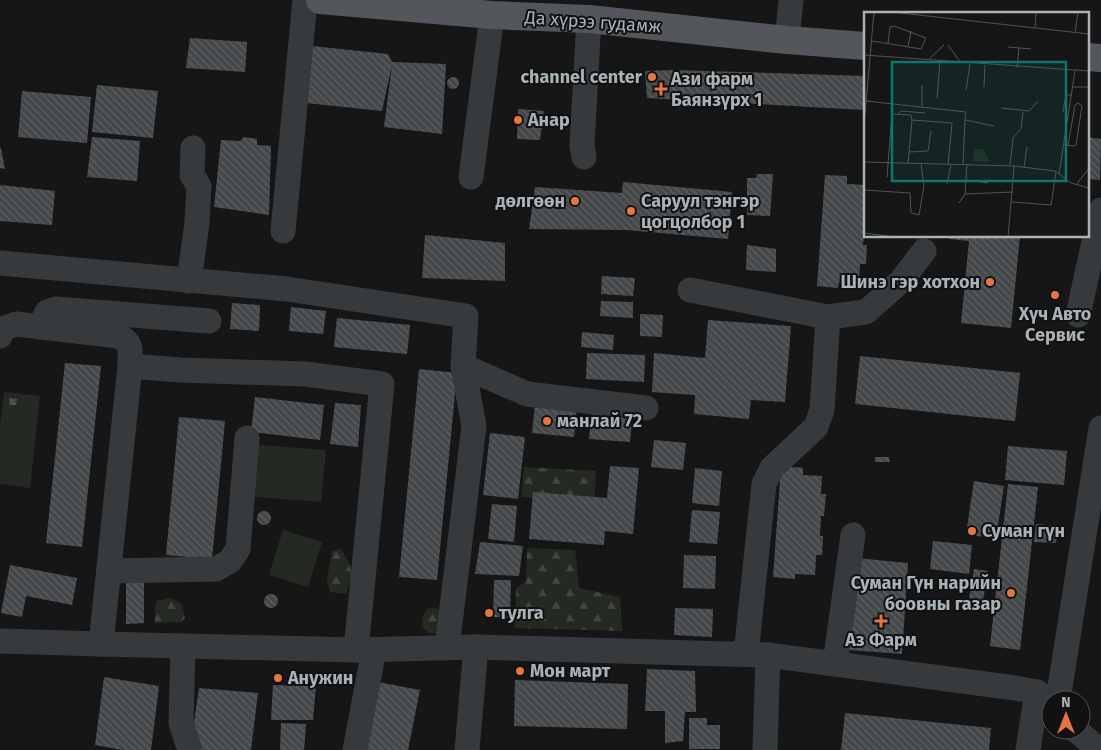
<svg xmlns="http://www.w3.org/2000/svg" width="1101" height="750" viewBox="0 0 1101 750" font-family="'Fira Sans',sans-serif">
  <defs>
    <pattern id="forest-firs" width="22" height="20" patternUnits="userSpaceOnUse" patternTransform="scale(1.25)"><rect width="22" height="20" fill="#242a22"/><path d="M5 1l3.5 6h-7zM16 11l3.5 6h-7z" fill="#414640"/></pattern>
    <pattern id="building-back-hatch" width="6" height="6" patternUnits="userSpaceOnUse" patternTransform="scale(1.25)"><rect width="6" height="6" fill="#45484a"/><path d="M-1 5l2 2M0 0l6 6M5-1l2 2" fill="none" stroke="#5d6062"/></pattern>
  </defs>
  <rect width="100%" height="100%" fill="#161617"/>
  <g fill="#242a22">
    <path d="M4,392L40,396L30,488L0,484V424Z"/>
    <path d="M248,444L326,450L321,502L243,496Z"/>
    <path d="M283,530L322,542L308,587L269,575Z"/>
  </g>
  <g fill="url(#forest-firs)">
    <path d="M524,467L596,471L594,502L521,497Z"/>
    <path d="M527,548L575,550L579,588L620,597L622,631L515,628L516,588L526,582Z"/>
    <path d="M341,549C353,569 354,571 346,594L330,592L327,579L332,551Z"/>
    <path d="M171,598L182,604L185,618L181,622L155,623V606L157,601Z"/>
    <path d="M428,608H436L448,613L441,634L430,633L422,627L423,615Z"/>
  </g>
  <g fill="url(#building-back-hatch)">
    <path d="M190,38L247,42L245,72L186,68Z"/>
    <path d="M303,45L388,54L392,62L446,64L442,134L384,127L392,65L382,111L297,102Z"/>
    <path d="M674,70L865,76V110L647,98L645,71Z"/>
    <circle cx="453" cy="83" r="6"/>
    <path d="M97,85L158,91L153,138L92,132Z"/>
    <path d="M22,91L91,97L87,143L18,137Z"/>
    <path d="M518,109L544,111L540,140L517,139Z"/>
    <path d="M92,137L140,141L137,181L87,177Z"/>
    <path d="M244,137L257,139V145L271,146L269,215L214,207L221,140L240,141Z"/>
    <path d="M1087,137L1101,139L1100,180L1087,179Z"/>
    <path d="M0,148H1L5,169L0,168Z"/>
    <path d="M757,174H773L770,216L747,215V178H756Z"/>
    <path d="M825,175L847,176V184L865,185V224L863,245H867L866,264H860L859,284L839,282L838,288L817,286Z"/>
    <path d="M623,182L732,192L728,239L627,230L529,229L535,187L622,193Z"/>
    <path d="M0,185L55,191L52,225L0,221Z"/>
    <path d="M425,235L505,243V281L422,278Z"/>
    <path d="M950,236H1020L1011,328L961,323L969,241L950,239Z"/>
    <path d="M747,245L776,249V272L746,270Z"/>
    <path d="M602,276L635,278L633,296L601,294Z"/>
    <path d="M601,301L633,302V318L600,316Z"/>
    <path d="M232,303L260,305L259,331L230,329Z"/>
    <path d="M291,307L326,311L323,334L289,331Z"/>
    <path d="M640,314L663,315L662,337L640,336Z"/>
    <path d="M337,318L410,325L407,354L334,347Z"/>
    <path d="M708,320L791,326L785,402L751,400L749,419L694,414L695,395L652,392L654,353L705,358Z"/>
    <path d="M582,332L614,335L613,350L581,347Z"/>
    <path d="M587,353L645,355L644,382L586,379Z"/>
    <path d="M860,356L1020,373L1015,421L855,404Z"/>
    <path d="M65,363L101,366L82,547L46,543Z"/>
    <path d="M419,369L457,373L437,580L399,577Z"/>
    <path d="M255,397L324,405L320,440L251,432Z"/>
    <path d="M10,398L17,399L16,405H9Z"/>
    <path d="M335,403L361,405L358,447L330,444Z"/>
    <path d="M535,404L577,408L574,437L532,433Z"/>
    <path d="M592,408L633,411L630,442L589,439Z"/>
    <path d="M179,417L225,421L212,559L166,555Z"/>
    <path d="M490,433L525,437L518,499L483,495Z"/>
    <path d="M654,440L686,443L683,470L651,467Z"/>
    <path d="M1008,446L1067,451L1064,485L1005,480Z"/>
    <path d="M875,457H889L890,462H875Z"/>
    <path d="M610,466L639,468L633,534L605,531L604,545L529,539L533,492L607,498Z"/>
    <path d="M781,466L803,468V475L822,476L821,494H826L824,516H821L820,536H823L822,555H816L815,575L795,574V579L773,577Z"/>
    <path d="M695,468L722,471L719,506L692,503Z"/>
    <path d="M974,481L1004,486L996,539L966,534Z"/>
    <path d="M1008,484L1038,487L1020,650L990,646Z"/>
    <path d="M492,504L517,506L514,542L488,539Z"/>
    <path d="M692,510L720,512L717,544L689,542Z"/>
    <circle cx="264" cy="518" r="7"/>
    <path d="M1036,524L1058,526L1056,543L1034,542Z"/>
    <path d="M933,541L972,545L969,574L930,569Z"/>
    <path d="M480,542L523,546L519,576L475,574Z"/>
    <path d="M684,555L716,556L715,589L683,588Z"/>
    <path d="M856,558L908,563L902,654L849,650Z"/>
    <path d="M10,565L77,578L72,605L26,596L22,617L1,613Z"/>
    <path d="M974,569L988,571L983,601L969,598Z"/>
    <path d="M126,579H144V623L126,624Z"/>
    <path d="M494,580H511L510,618L493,617Z"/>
    <circle cx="271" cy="601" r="7"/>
    <path d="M675,608L713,609L712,637L674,635Z"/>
    <path d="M647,669L695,671L696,712H685L683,741L665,743V711H645Z"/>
    <path d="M104,677L159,686L151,750H123L95,745Z"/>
    <path d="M515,680L628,684L627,729L514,726Z"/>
    <path d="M378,682L420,690L408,750H365Z"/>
    <path d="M273,685L316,686L313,720H271Z"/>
    <path d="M199,688L258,693L251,750H190Z"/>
    <path d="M845,713L991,728L989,750H841Z"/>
    <path d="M689,718H707V725H720V749H689Z"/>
    <path d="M281,723L306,724L304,750H280Z"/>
  </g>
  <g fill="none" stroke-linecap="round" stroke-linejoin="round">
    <g stroke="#373a3c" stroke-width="25">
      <path d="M787,40L791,0"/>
      <path d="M584,157L582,145L589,19"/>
      <path d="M471,177L492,15"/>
      <path d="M283,231L305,0"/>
      <path d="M0,263L287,289L466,316L463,366L527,394L646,408"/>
      <path d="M189,281L197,223L199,186L192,175L193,148"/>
      <path d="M690,290L828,317L866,312L901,281L924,251"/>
      <path d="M1078,315L1101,210"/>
      <path d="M40,327L47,312L56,309L209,321"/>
      <path d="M0,336L2,329L16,324L119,336C133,343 130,352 130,366"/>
      <path d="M109,571L216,569L230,561L238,549L247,438"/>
      <path d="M0,641L101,644L356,650L476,647L768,655L1015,688L1037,692L1051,701"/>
      <path d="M101,644L130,366L180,370L305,374L382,384L356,650"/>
      <path d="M183,646L181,723L190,750"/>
      <path d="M447,648L474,426L463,366"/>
      <path d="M746,654L764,484L772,468L816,427L822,410L828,317"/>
      <path d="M835,664L853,535"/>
      <path d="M1058,700L1101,428"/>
      <path d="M1076,730L1099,750"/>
      <path d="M355,750L374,650"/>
      <path d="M467,750L476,647"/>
      <path d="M765,750L768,655"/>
      <path d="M1028,750L1037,692"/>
    </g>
    <g stroke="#53575b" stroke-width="28">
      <path d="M320,0L492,15L589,19L787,40L865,46"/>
      <path d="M1087,57L1101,58"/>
    </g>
  </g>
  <g fill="#e37642" stroke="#111112" stroke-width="2">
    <circle cx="652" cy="77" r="5"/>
    <path d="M658.5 81.5h5v5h5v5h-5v5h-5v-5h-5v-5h5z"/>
    <circle cx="518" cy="120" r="5"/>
    <circle cx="575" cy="201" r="5"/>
    <circle cx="631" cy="211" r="5"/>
    <circle cx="990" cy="282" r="5"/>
    <circle cx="1055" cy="295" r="5"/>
    <circle cx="547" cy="421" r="5"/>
    <circle cx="972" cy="531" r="5"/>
    <circle cx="1011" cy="593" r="5"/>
    <circle cx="489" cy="613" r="5"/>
    <path d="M878.5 613.5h5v5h5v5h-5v5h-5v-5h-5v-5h5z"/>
    <circle cx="520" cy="671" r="5"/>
    <circle cx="278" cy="678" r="5"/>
  </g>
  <g text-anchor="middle" stroke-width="4" stroke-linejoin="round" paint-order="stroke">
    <g font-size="18" fill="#a9b2b6" stroke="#111112">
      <text transform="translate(593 22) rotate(4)" y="6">Да хүрээ гудамж</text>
    </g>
    <g font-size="18" font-weight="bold" fill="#a9b2b6" stroke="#111112" text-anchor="start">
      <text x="642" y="83" text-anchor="end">channel center</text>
      <text x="671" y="85">Ази фарм<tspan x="671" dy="21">Баянзүрх 1</tspan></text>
      <text x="528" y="126">Анар</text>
      <text x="565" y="207" text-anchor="end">дөлгөөн</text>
      <text x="641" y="207">Саруул тэнгэр<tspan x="641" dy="21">цогцолбор 1</tspan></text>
      <text x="980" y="288" text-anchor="end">Шинэ гэр хотхон</text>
      <text x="1055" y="320" text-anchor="middle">Хүч Авто<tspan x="1055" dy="21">Сервис</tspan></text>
      <text x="557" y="427">манлай 72</text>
      <text x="982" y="537">Суман гүн</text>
      <text x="1001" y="589" text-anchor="end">Суман Гүн нарийн<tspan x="1001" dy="21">боовны газар</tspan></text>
      <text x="499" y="619">тулга</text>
      <text x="881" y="646" text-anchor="middle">Аз Фарм</text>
      <text x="530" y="677">Мон март</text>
      <text x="288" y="684">Анужин</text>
    </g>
  </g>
  <g transform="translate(864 12)">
    <rect width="225" height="225" fill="#161617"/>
    <path d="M111,137H119L126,150L109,149Z" fill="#242a22"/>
    <path fill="none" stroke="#515457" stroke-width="1" d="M28,0L225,22M171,15L172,0M211,21L214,0M8,29L57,37L62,26L30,14L26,15L24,31M84,33L97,51M44,35L47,19M144,35L167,37M0,43L225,59M64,48L80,33M153,56L155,36M120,75L121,53M209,75H225M102,78L106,52M73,86L76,49M2,89L102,100L101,108L130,114M58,94V73M137,96L165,99L174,89M199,100L202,83H208M34,102L37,99L61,101M0,113L10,0M200,133L210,134L212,133L218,94L214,91L211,93L204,133M45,140L64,139L67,119M0,150L150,154L191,159L207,171L225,176M44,152L48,108L88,111L84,153M99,152L101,108M146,153L149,126L157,117L159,100M160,155L163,135M195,162L211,59M23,165L28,102L47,103L48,108M102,168L124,171M83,172L87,153M212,173L225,156M0,178L46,181L47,201L55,203L60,174L57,152M101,182L149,180M148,190L187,193L192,160M95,191L101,182L103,152M0,221L31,225M144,225L150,154"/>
    <path fill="#0f766e" fill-opacity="0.15" stroke="#0f766e" stroke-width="2.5" d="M28,50H202V169H28Z"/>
    <rect width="225" height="225" fill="none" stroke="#a9b2b6" stroke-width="2.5"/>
  </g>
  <g transform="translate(1066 715)"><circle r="24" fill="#111112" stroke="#4e5154"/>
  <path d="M0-4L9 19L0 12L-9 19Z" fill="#e37642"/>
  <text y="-8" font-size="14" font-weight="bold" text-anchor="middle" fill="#a9b2b6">N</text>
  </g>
</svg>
